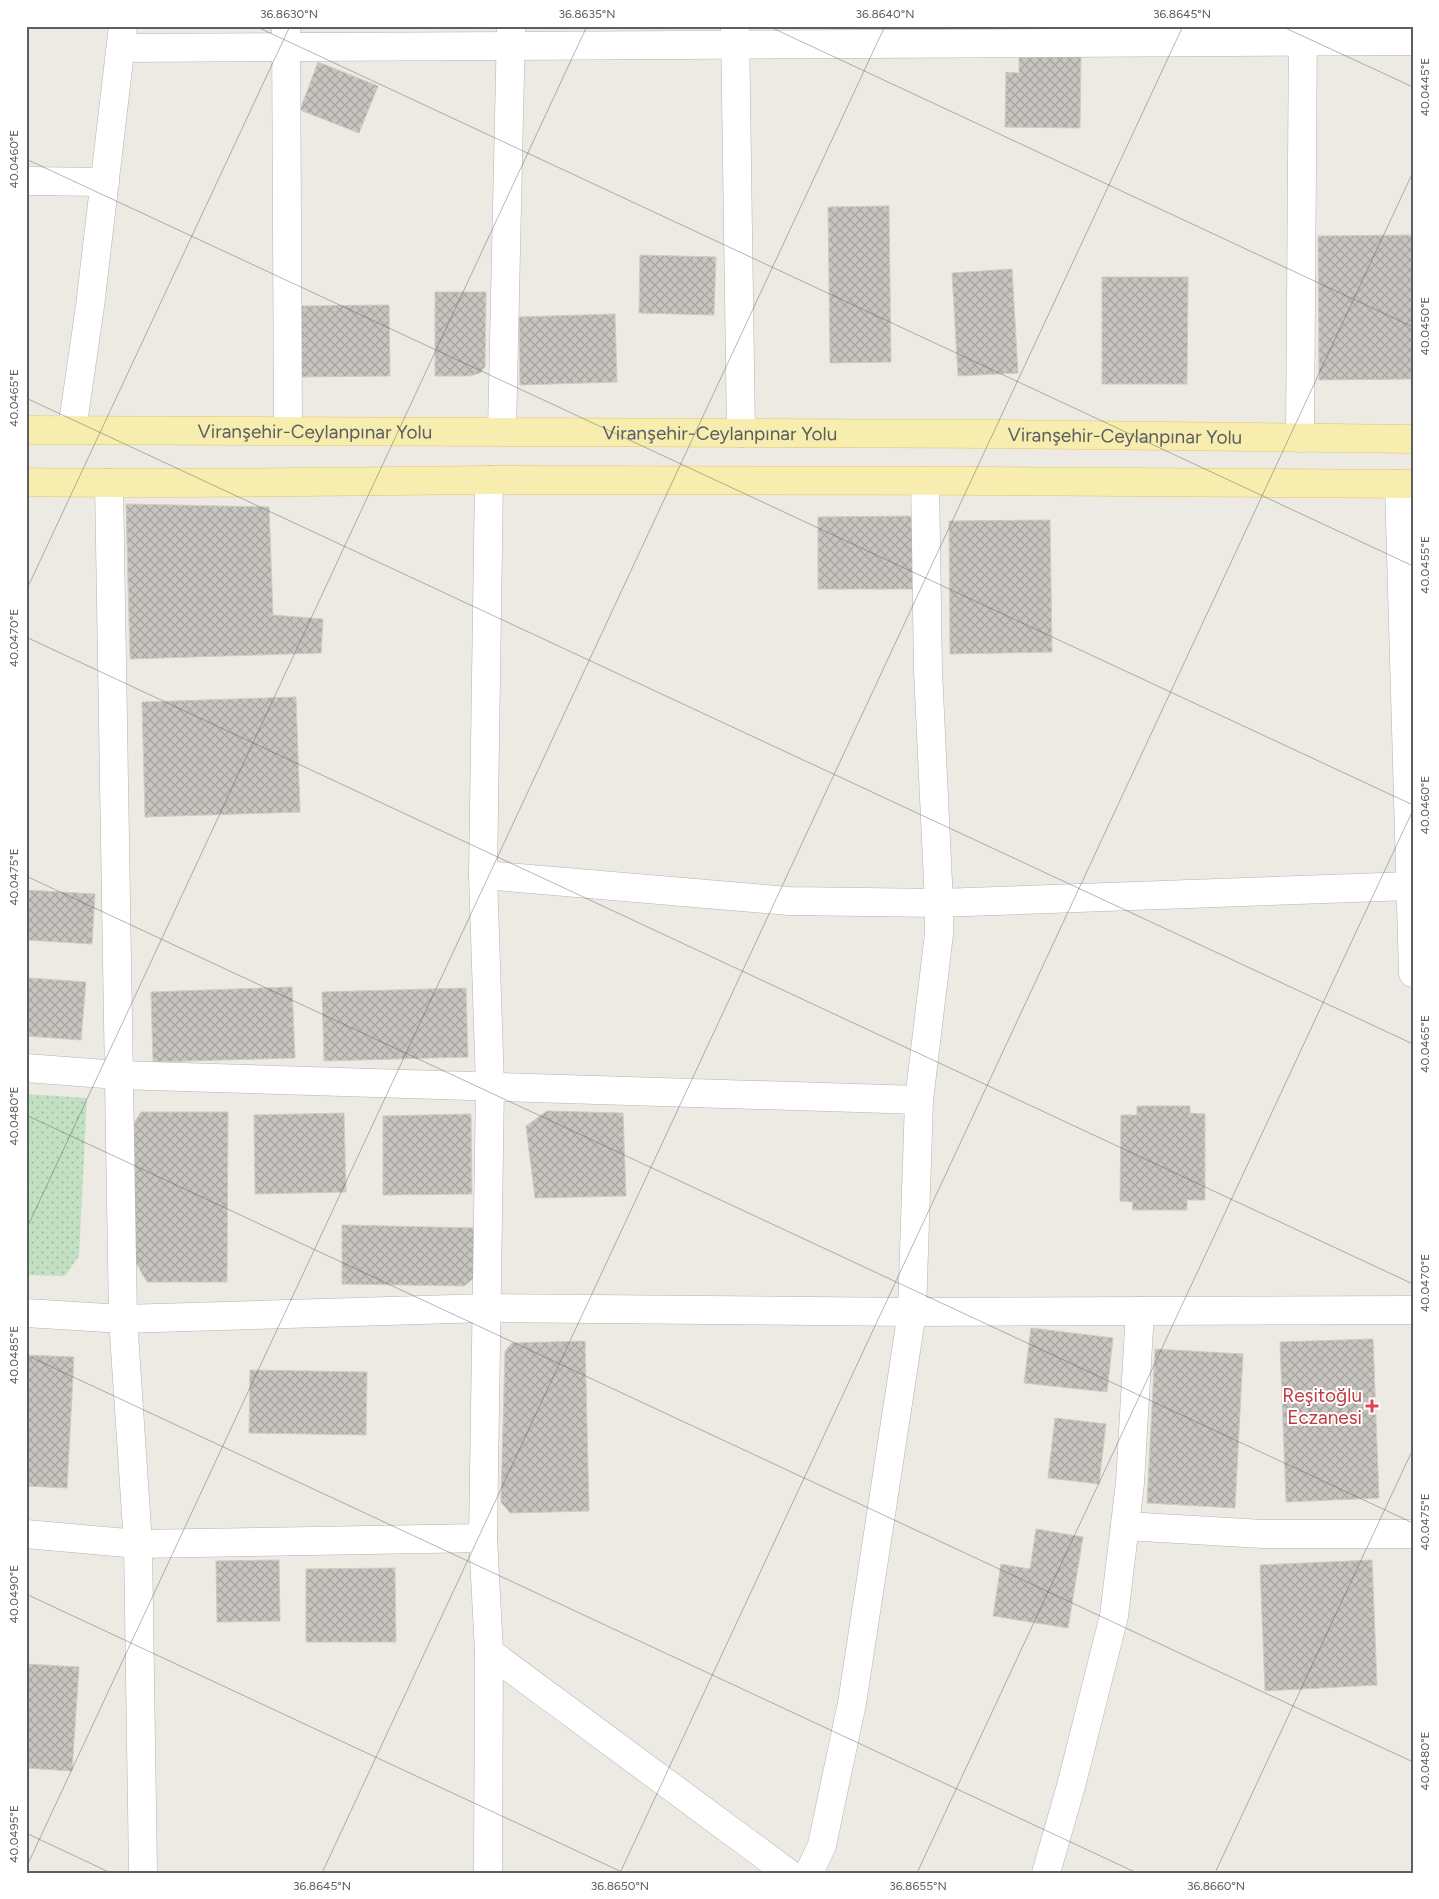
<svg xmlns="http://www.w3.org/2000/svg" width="1439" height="1899" viewBox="0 0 1439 1899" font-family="Figtree,sans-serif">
  <defs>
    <pattern id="park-dots" width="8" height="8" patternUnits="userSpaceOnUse" patternTransform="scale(1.25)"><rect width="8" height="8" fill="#c2e1c3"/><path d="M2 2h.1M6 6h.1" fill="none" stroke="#a1baa2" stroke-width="1.8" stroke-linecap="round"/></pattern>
    <pattern id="building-cross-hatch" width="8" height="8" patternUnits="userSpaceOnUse" patternTransform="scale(1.25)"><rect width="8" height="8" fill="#c8c5c0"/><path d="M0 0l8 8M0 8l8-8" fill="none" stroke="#a5a39f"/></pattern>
  </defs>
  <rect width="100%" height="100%" fill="#eceae3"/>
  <path fill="url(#park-dots)" d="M26,1094L87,1098L79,1256L65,1276L26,1275Z"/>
  <g fill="url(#building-cross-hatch)" stroke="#d0ccc2">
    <path d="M1019,54H1081L1080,128L1005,127L1006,72L1019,73Z"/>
    <path d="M318,62L378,86L359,133L300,110Z"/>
    <path d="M889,206L891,362L830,363L828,207Z"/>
    <path d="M1413,235V379L1319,380L1318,236Z"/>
    <path d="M640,255L716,257L714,315L639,313Z"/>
    <path d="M1012,269L1018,373L958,376L952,273Z"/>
    <path d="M1102,277H1188L1187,384H1102Z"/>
    <path d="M435,292H486L485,367L480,373L470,376H435Z"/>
    <path d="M389,305L390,376L300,377V306Z"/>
    <path d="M615,314L617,382L520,385L519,317Z"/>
    <path d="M126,504L269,507L273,615L323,619L321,653L130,659Z"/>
    <path d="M914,516L913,589H818V517Z"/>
    <path d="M1050,520L1052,652L950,654L949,521Z"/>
    <path d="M296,697L300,812L145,817L142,702Z"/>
    <path d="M26,890L95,894L92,944L26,940Z"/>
    <path d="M29,978L86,982L81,1040L26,1036Z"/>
    <path d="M292,987L295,1058L153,1062L151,992Z"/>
    <path d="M466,988L468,1057L324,1061L322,992Z"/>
    <path d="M1137,1106H1190V1113L1205,1114V1200H1187V1210H1132L1133,1202L1120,1201L1121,1115H1137Z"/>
    <path d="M547,1111L623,1113L626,1196L535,1198L526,1126Z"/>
    <path d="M141,1112H228L227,1282H147L135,1261L134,1123Z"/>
    <path d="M344,1113L346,1192L255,1194L254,1115Z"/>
    <path d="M471,1114L472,1194L383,1195V1116Z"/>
    <path d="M342,1225L476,1228V1276L464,1286L342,1284Z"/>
    <path d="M1031,1328L1113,1338L1107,1392L1024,1383Z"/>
    <path d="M1373,1339L1379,1498L1286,1502L1280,1342Z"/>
    <path d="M585,1341L589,1511L510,1513L501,1502L505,1351L512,1343Z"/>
    <path d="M1155,1349L1243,1354L1235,1508L1147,1503Z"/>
    <path d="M26,1355L74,1357L67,1488L26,1486Z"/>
    <path d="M250,1370L367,1372L366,1435L249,1433Z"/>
    <path d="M1055,1418L1106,1424L1099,1484L1048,1478Z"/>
    <path d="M1036,1529L1083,1537L1068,1628L993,1616L1001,1564L1030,1569Z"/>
    <path d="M279,1560L280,1621L217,1622L216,1561Z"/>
    <path d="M1372,1560L1377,1685L1265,1691L1260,1565Z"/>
    <path d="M395,1568L396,1642H306V1569Z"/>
    <path d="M26,1664L79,1667L72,1771L26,1768Z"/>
  </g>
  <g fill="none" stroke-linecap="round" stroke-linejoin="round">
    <defs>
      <g id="minor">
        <path d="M286,26L288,430"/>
        <path d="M735,27L741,433"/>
        <path d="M121,48L1413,41"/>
        <path d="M26,181L105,182"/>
        <path d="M72,430L90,306L123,26"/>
        <path d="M502,431L511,28"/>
        <path d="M1300,438L1303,26"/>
        <path d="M109,483L123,1319L138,1544L143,1873"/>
        <path d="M1399,484L1413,973"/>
        <path d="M483,875L789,901L939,903L1410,886"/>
        <path d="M26,1068L118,1075L919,1100"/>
        <path d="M26,1313L123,1319L488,1308L912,1312L1413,1310"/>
        <path d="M1125,1526L1263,1534H1413"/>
        <path d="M26,1534L138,1544L483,1538"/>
        <path d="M489,1652L788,1873"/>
        <path d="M488,1873L489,1652L483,1538L490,1086L483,875L489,480"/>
        <path d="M809,1873L822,1845L852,1703L912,1312L919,1100L939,934V903L928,671L925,481"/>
        <path d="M1046,1873L1071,1786L1114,1616L1130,1483L1140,1311"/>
      </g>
      <g id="major">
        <path id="s1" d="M26,430L1000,434L1413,439"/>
        <path d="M26,482C182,485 337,481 493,480C800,480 1106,481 1413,484"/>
      </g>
    </defs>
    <use href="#minor" stroke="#b0b3b7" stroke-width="29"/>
    <use href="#major" stroke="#e2c466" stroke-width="29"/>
    <use href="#minor" stroke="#fff" stroke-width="28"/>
    <use href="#major" stroke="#f6edae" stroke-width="28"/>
  </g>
  <path fill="none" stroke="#5b5e62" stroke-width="1" stroke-opacity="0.45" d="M255,26L1413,566M768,26L1413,327M1281,26L1413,87M26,159L1413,805M26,398L1413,1044M26,591L290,26M26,637L1413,1284M26,876L1413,1523M26,1115L1413,1762M26,1230L587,26M26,1355L1137,1873M26,1594L624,1873M26,1833L111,1873M26,1868L885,26M322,1873L1183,26M620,1873L1413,172M917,1873L1413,810M1215,1873L1413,1449"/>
  <path fill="#e0444e" stroke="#fff" stroke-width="2" d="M1369.5 1398.5h5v5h5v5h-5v5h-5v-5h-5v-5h5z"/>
  <g text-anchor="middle" stroke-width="4" stroke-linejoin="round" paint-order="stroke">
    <g font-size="19" fill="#5b5e62" stroke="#fff">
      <text dy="7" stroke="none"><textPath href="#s1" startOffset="289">Viranşehir-Ceylanpınar Yolu</textPath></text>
      <text dy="7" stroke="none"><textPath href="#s1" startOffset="694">Viranşehir-Ceylanpınar Yolu</textPath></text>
      <text dy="7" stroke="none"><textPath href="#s1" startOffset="1099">Viranşehir-Ceylanpınar Yolu</textPath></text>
    </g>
    <g font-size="19" fill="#be3a42" stroke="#fff" text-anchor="end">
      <text x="1362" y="1402">Reşitoğlu<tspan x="1362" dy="22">Eczanesi</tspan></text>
    </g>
  </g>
  <rect width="1439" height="1899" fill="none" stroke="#ffffff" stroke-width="55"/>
  <rect x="28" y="28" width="1384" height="1844" fill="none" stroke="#5b5e62" stroke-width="2"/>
  <g font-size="12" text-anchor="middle" fill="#5b5e62">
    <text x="289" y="18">36.8630°N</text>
    <text x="587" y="18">36.8635°N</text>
    <text x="885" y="18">36.8640°N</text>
    <text x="1182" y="18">36.8645°N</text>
    <text transform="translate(1425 87) rotate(-90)" y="4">40.0445°E</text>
    <text transform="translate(14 159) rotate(-90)" y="4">40.0460°E</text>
    <text transform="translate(1425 326) rotate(-90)" y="4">40.0450°E</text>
    <text transform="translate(14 398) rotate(-90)" y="4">40.0465°E</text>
    <text transform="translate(1425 565) rotate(-90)" y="4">40.0455°E</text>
    <text transform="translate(14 638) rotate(-90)" y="4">40.0470°E</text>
    <text transform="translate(1425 805) rotate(-90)" y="4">40.0460°E</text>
    <text transform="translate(14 877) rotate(-90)" y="4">40.0475°E</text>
    <text transform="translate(1425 1044) rotate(-90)" y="4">40.0465°E</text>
    <text transform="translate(14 1116) rotate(-90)" y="4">40.0480°E</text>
    <text transform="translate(1425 1283) rotate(-90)" y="4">40.0470°E</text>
    <text transform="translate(14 1355) rotate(-90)" y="4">40.0485°E</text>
    <text transform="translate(1425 1522) rotate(-90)" y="4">40.0475°E</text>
    <text transform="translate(14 1594) rotate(-90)" y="4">40.0490°E</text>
    <text transform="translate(1425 1761) rotate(-90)" y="4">40.0480°E</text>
    <text transform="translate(14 1834) rotate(-90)" y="4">40.0495°E</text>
    <text x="322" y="1890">36.8645°N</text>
    <text x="620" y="1890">36.8650°N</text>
    <text x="918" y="1890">36.8655°N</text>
    <text x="1216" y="1890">36.8660°N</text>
  </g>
</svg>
